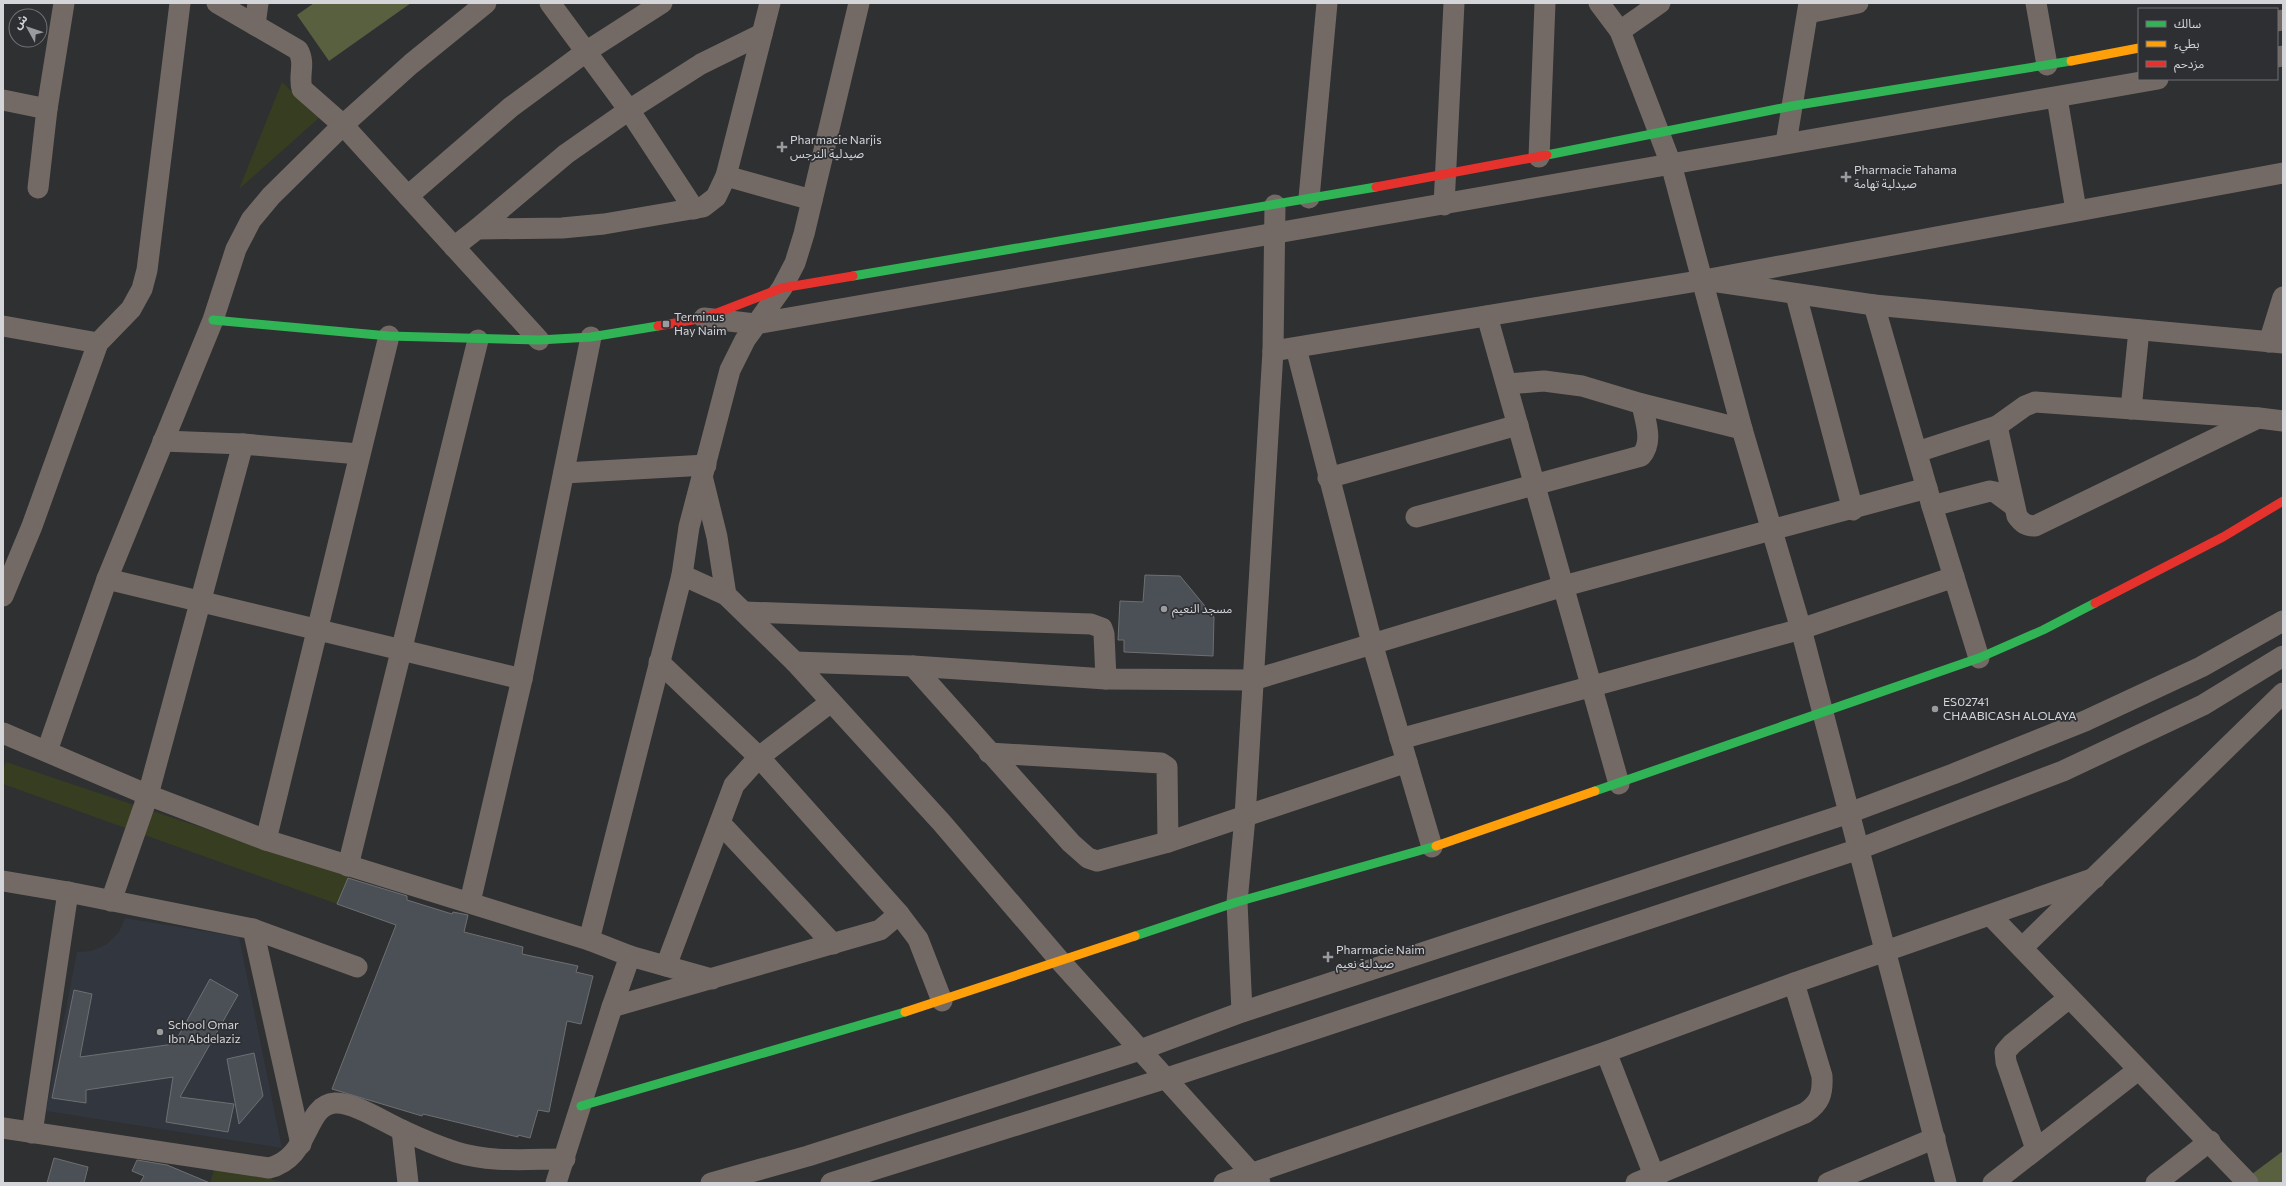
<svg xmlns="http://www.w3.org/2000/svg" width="2286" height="1186" viewBox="0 0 2286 1186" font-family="Commissioner,'Noto Sans Arabic',sans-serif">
  <rect width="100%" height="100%" fill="#2e3032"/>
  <path fill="#32363f" d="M125,918L239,937L282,1148L46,1111L77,952L91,951L107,944L119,932Z"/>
  <g fill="#373d21">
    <path d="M282,82L319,118L239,189Z"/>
    <path d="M6,762L349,877L337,904L3,784V770Z"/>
    <path d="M215,1167L288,1183H210Z"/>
  </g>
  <g fill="#586040">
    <path d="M314,3H411L329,61L297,15Z"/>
    <path d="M2283,1151V1183H2240Z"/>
  </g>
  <g fill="#4b4f56" stroke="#6e6f71">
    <path d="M1145,575L1180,576L1214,617L1213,656L1124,652V640H1118L1120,601L1143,602Z"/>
    <path d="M348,878L407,896V900L452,914L453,912L468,915L464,932L523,947L522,954L578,966L576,972L593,976L581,1024L567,1021L549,1112L538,1110L530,1138L518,1135V1137L423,1114L422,1116L332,1089L396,925L337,904Z"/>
    <path d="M210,979L238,995L180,1097L234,1104L228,1132L166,1122L173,1077L86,1090V1103L52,1098L74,990L92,994L80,1057L174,1044Z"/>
    <path d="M254,1053L263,1096L239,1124L227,1059Z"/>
    <path d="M54,1158L88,1167L84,1183H47Z"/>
    <path d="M137,1160L167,1165L210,1183H140L144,1176L132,1171Z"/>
  </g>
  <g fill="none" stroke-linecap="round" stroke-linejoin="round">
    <g stroke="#746a65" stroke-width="21">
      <path d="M217,3L298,50C306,64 298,75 302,89L343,125L539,340"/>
      <path d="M550,3L629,110L694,209"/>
      <path d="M1599,3L1620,31L1671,164L1742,429L1801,629L1946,1183"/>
      <path d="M2036,3L2047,65"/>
      <path d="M1808,13L1858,3"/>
      <path d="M2277,21L2283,20"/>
      <path d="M255,25L258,3"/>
      <path d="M1620,31L1660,3"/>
      <path d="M2277,57L2283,56"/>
      <path d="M2057,98L2076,210"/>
      <path d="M3,100L47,109"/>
      <path d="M1786,143L1809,3"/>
      <path d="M1539,157L1545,3"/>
      <path d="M726,176L770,3"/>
      <path d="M38,188L47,109L64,3"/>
      <path d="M408,196L511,107L587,51L662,3"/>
      <path d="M1309,198L1327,3"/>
      <path d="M1444,205L1454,3"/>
      <path d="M477,229L566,154L629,110L701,64L762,34"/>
      <path d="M454,247L477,229L562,228L604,224L703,207L716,197L726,176L812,200"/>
      <path d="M1718,282L1874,305L2283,343"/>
      <path d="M1796,295L1853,510"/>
      <path d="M1874,305L1932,506L1979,658"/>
      <path d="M1487,316L1619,784"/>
      <path d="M704,318L755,324L2158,79"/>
      <path d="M3,326L98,343"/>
      <path d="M2269,342L2283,297"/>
      <path d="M1296,348L1372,643L1432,847"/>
      <path d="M1273,351L1704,280L2283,173"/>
      <path d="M1507,384L1544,381L1582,386L1642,404L1742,429"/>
      <path d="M2131,409L2139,330"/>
      <path d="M1997,426L2017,516C2022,523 2026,526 2035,526L2258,418"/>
      <path d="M163,441L243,444L359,454"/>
      <path d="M1917,452L1997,426L2025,406L2035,402L2259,418L2283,421"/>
      <path d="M564,473L706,465"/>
      <path d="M1328,478L1518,425"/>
      <path d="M703,480L717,537L726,595"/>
      <path d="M1932,506L1990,491L1995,492L2014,506"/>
      <path d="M1416,517L1641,456C1654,442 1645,421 1642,404"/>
      <path d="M682,575L726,595L795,662L942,823L1061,962L1260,1183"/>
      <path d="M107,579L522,679"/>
      <path d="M3,596L32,526L98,343L131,309L142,289L147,270L180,3"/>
      <path d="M745,612L1091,624L1102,628L1104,634L1106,679"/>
      <path d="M659,662L759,757L899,914L918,939L942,1001"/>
      <path d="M795,662L913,666L1106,679L1253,680L1564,586L1927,488"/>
      <path d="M913,666L1071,843L1088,858L1097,861L1168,842L1407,762"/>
      <path d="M3,733L148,795L266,840L589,940L630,956L712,979"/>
      <path d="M1400,739L1801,629L1954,577"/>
      <path d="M47,751L107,579L213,320L236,249L251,220L271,196L343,125L411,64L486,3"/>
      <path d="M989,753L1161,763L1167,767L1168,842"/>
      <path d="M720,823L833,944"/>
      <path d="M266,840L389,336"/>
      <path d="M348,866L478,340"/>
      <path d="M3,881L68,892L253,929L301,1144"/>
      <path d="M111,901L148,795L243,444"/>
      <path d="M470,902L522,679L591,337"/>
      <path d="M1991,916L2248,1183"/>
      <path d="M253,929L357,967"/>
      <path d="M589,940L682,575L689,527L730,370L745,340L782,288L795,263L804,234L859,3"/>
      <path d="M2022,948L2283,693"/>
      <path d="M666,966L734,785L759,757L831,702"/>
      <path d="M612,1007L880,930L899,914"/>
      <path d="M1242,1012L1237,902L1245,817L1273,351L1275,205"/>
      <path d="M1606,1052L1657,1183"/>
      <path d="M3,1128L269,1168C311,1158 304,1105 335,1103C354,1102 384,1122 402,1130C419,1138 438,1146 456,1152C491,1163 528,1159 565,1159"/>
      <path d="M402,1130L408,1183"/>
      <path d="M32,1133L68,892"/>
      <path d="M2036,1149L2006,1062L2005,1052L2012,1044L2069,998"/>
      <path d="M556,1183L612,1007L630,956"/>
      <path d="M711,1183L808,1156L1140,1050L1242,1012L1849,813L1953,774L2085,721L2201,667L2283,621"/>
      <path d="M831,1183L1167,1078L1859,849L2063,771L2203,705L2283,656"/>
      <path d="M1224,1183L1606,1052L1794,983L2095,878"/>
      <path d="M1636,1183L1805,1113C1820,1103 1823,1094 1822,1076L1794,983"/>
      <path d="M1828,1183L1935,1138"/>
      <path d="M1993,1183L2138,1070"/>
      <path d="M2156,1183L2210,1141"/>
    </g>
    <g stroke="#30b455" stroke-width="9">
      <path d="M1547,155L1792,106L2071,61"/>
      <path d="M853,276L1376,187"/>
      <path d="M213,320L389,336L539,340L591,337L658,326"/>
      <path d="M1595,791L1979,658L2043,630L2095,603"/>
      <path d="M1135,936L1237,902L1436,846"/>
      <path d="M581,1106L905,1012"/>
    </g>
    <g stroke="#ff9f0a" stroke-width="9">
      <path d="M2071,61L2139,48"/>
      <path d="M1436,846L1595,791"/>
      <path d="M905,1012L1135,936"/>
    </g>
    <g stroke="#e5322d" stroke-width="9">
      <path d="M1376,187L1547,155"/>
      <path d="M658,326L704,318L782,288L853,276"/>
      <path d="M2095,603L2223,537L2283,501"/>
    </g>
  </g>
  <g fill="#9a9b9e" stroke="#2d2f33" stroke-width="1.5">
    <path d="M780 141h4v4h4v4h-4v4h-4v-4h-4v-4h4z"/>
    <path d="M1844 171h4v4h4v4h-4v4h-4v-4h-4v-4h4z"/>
    <rect x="662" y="320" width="8" height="8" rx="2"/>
    <circle cx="1164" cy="609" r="4"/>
    <circle cx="1935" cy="709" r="4"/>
    <path d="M1326 951h4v4h4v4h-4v4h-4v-4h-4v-4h4z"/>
    <circle cx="160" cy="1032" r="4"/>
  </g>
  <g text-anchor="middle" stroke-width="3.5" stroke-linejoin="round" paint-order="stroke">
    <g font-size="12" fill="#d4d5d8" stroke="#2d2f33" text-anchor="start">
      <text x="790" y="144">Pharmacie Narjis<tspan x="790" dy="14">صيدلية النرجس</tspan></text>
      <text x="1854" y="174">Pharmacie Tahama<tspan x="1854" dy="14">صيدلية تهامة</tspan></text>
      <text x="674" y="321">Terminus<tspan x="674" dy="14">Hay Naim</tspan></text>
      <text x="1172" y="613">مسجد النعيم</text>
      <text x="1943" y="706">ES02741<tspan x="1943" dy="14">CHAABICASH ALOLAYA</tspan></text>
      <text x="1336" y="954">Pharmacie Naim<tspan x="1336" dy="14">صيدلية نعيم</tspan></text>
      <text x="168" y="1029">School Omar<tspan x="168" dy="14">Ibn Abdelaziz</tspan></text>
    </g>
  </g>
  <rect width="2286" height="1186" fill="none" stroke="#d4d5d8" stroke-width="8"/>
  <rect x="2138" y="8" width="140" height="72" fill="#2d2f33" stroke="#707175"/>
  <rect x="2146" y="21" width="20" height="6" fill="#30b455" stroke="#707175"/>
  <text x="2174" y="28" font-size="12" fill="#d4d5d8">سالك</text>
  <rect x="2146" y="41" width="20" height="6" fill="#ff9f0a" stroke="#707175"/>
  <text x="2174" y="48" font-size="12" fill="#d4d5d8">بطيء</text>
  <rect x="2146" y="61" width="20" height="6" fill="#e5322d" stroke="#707175"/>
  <text x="2174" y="68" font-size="12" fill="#d4d5d8">مزدحم</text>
  <g transform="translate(28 28) rotate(310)"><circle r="19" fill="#2d2f33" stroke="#707175"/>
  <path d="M0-3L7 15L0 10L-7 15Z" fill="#9a9b9e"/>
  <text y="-6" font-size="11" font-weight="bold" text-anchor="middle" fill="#d4d5d8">ش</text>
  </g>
</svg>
